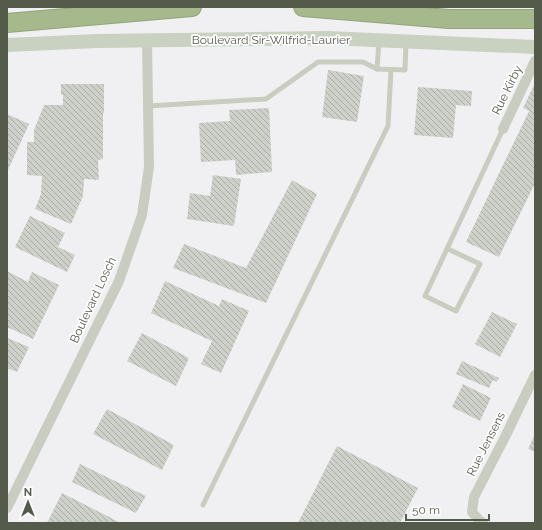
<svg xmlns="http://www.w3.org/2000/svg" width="542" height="530" viewBox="0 0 542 530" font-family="Raleway,sans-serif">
  <defs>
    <pattern id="building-back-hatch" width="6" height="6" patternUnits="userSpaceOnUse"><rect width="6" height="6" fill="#cdd1ca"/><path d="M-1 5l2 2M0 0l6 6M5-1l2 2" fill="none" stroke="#a9ada6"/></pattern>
  </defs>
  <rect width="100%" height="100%" fill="#f0f0f2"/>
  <g fill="url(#building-back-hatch)">
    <path d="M328,70L364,76L357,122L322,117Z"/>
    <path d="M61,84H104V113H103V159L98,160L99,180L84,179L83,196L71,224L35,209L41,194L42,176L27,175V142H34V130L44,105H63V95H61Z"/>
    <path d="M534,85L535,86V183L499,257L466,242L529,111L523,108Z"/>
    <path d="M418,87L472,91L471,106L456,105L453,138L414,135Z"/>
    <path d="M269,108L272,172L236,175L235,160L201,162L199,123L230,121L229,110Z"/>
    <path d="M7,114L29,124L7,172Z"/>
    <path d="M213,175L241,179L234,226L187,219L190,193L210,196Z"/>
    <path d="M292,180L317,194L266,303L173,268L184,244L246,268Z"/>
    <path d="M30,216L65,233L58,247L75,255L67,272L15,247Z"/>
    <path d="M7,271L28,282L32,272L59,285L33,339L7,327Z"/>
    <path d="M165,281L219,306L222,299L249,311L221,373L201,364L212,341L151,313Z"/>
    <path d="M492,312L517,324L500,357L475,344Z"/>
    <path d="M142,333L189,358L176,386L127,361Z"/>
    <path d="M7,338L29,347L17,372L7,368Z"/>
    <path d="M462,361L499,378L497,382L493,380L489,388L456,374Z"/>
    <path d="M463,384L491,398L480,421L452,407Z"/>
    <path d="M107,409L174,445L162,470L93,434Z"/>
    <path d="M535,434V452L528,449Z"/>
    <path d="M337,446L418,488L400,523H298Z"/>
    <path d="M80,464L146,496L136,513L72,482Z"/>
    <path d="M62,493L121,523H47Z"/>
  </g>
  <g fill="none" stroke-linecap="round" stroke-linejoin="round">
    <defs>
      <g id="highway">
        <path d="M303,7L449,19H535"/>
        <path d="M7,23L192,7"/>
      </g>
    </defs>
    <use href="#highway" stroke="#90a579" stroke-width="20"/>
    <g stroke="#c8cdc0" stroke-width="5">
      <path d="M379,41L377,69L405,70L406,42"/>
      <path d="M148,106L266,99L318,62H363L377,69"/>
      <path d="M448,249L480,264L456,311L425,296L503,129"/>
      <path d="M203,505L388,126L391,70"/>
    </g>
    <g stroke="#c8cdc0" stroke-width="10">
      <path d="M503,129L535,61"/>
      <path d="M7,508L119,281L142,215L149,167L147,40"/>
      <path d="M483,523L480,521L472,512L474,497L505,437L535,375"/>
    </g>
    <path stroke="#c9d1c0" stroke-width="14" d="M7,45L97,41L327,38L535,47"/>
    <use href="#highway" stroke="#a5b98d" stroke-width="18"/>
  </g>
  <g text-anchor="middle" stroke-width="3.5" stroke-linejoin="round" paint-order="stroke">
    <g font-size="12" fill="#545b4a" stroke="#fff">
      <text x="271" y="44">Boulevard Sir-Wilfrid-Laurier</text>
      <text transform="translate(507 90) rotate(-64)" y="4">Rue Kirby</text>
      <text transform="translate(93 300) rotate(-65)" y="4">Boulevard Losch</text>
      <text transform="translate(486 444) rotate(-63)" y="4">Rue Jensens</text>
    </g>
  </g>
  <rect width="542" height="530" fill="none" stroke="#545b4a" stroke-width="16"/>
  <g transform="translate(28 502)" stroke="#ffffff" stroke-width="3" paint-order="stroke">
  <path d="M0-3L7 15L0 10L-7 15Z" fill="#545b4a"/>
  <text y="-6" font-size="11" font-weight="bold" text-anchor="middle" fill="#545b4a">N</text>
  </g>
  <path d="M406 514v6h83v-6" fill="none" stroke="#545b4a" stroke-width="2"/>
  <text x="412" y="514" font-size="12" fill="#545b4a" stroke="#ffffff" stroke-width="3" paint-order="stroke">50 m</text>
</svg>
